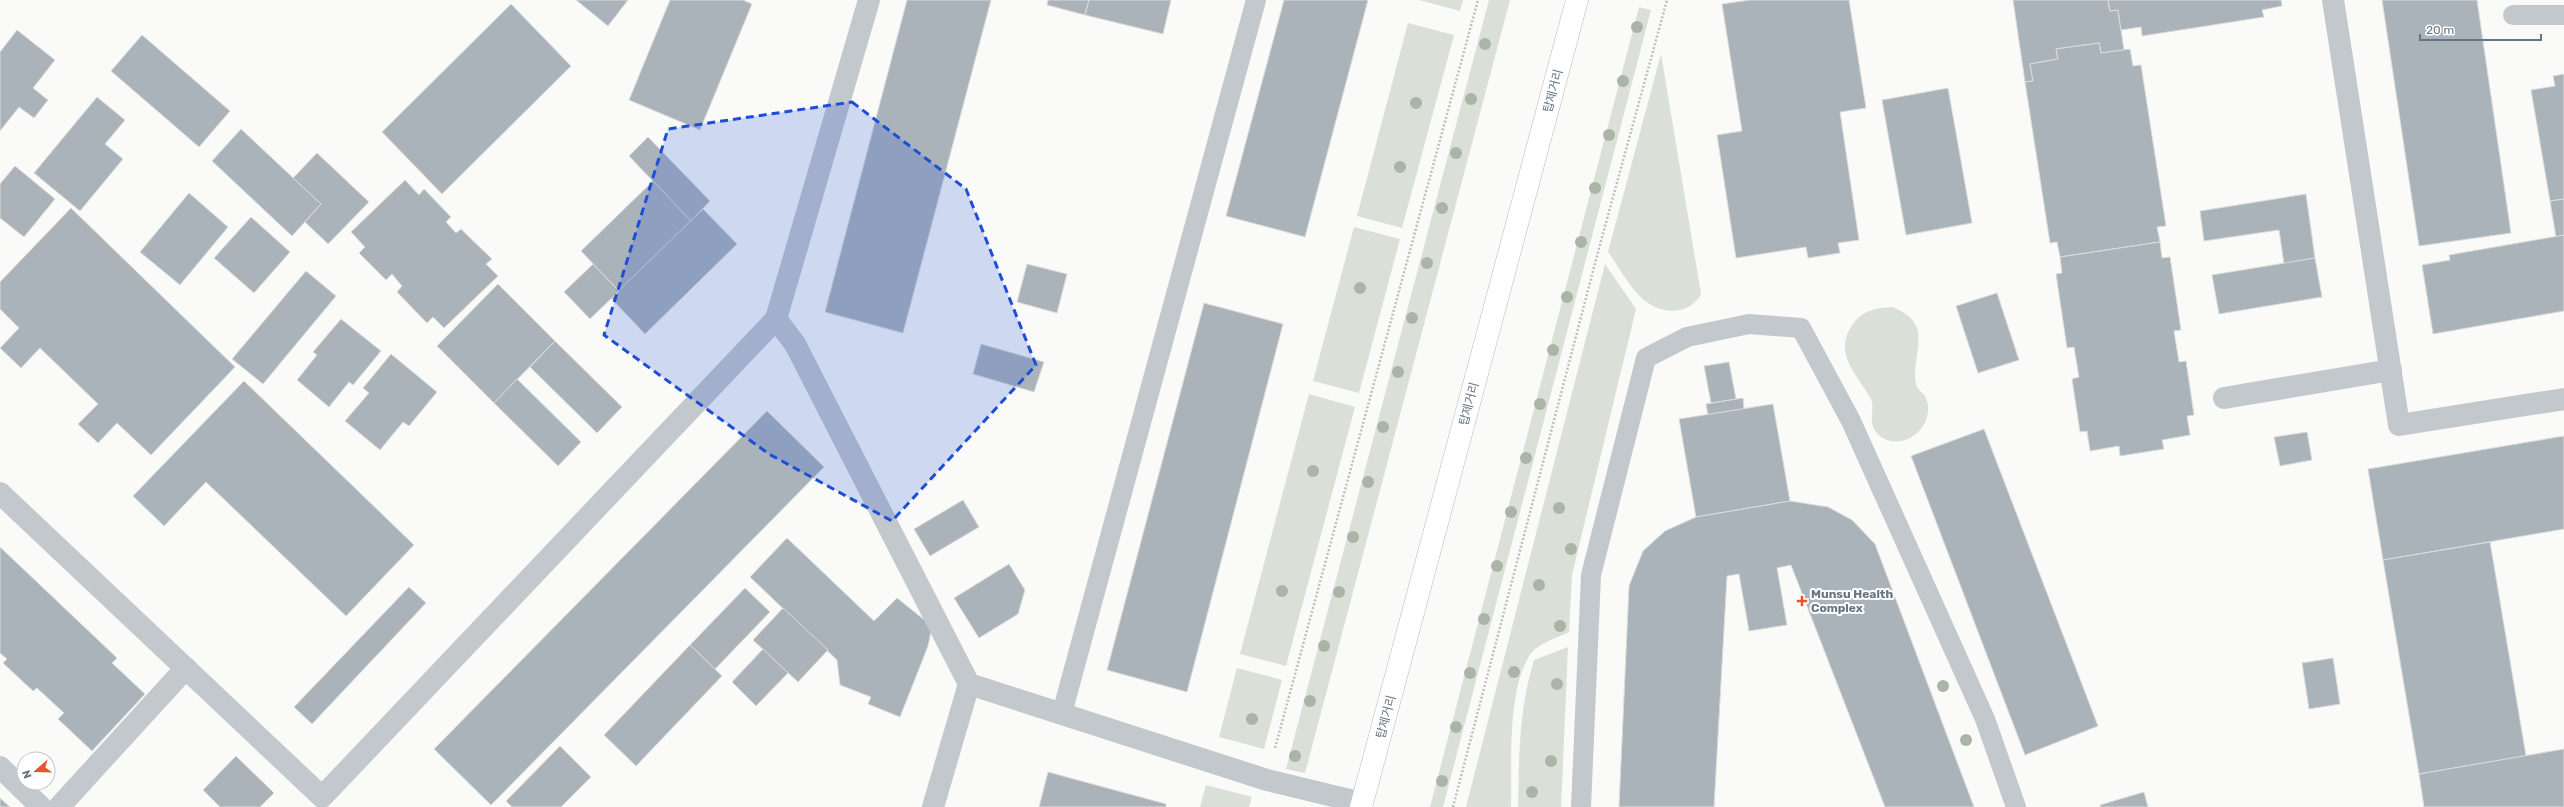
<svg xmlns="http://www.w3.org/2000/svg" width="2564" height="807" viewBox="0 0 2564 807" font-family="Rubik,'Noto Sans KR',sans-serif">
  <rect width="100%" height="100%" fill="#fafaf8"/>
  <g fill="#dadfd7">
    <path d="M1419,0H1463L1460,11Z"/>
    <path d="M1489,0H1510L1305,773L1286,769Z"/>
    <path d="M1639,7L1651,10L1443,807H1430Z"/>
    <path d="M1408,23L1454,35L1402,228L1357,216Z"/>
    <path d="M1661,54L1701,294C1697,302 1689,308 1680,310C1642,316 1627,278 1608,252Z"/>
    <path d="M1354,227L1400,239L1359,393L1313,381Z"/>
    <path d="M1605,264L1636,309L1572,575L1569,632C1555,639 1535,644 1528,658C1507,695 1512,765 1511,807H1466Z"/>
    <path d="M1892,307C1936,324 1911,351 1916,384C1917,389 1922,392 1925,396C1931,407 1928,421 1920,430C1908,444 1885,447 1874,429C1869,419 1875,409 1871,399C1857,374 1832,353 1853,324C1863,310 1876,308 1892,307Z"/>
    <path d="M1309,394L1355,407L1286,666L1240,654Z"/>
    <path d="M1568,647L1561,807H1518C1519,755 1519,710 1534,660Z"/>
    <path d="M1237,668L1282,680L1264,749L1219,737Z"/>
    <path d="M1206,785L1252,797L1249,807H1200Z"/>
  </g>
  <g fill="#aab3b9" stroke="#dcdcda">
    <path d="M576,0H628L608,26Z"/>
    <path d="M670,0H743L752,4L700,130L629,100Z"/>
    <path d="M907,0H991L903,333L825,312Z"/>
    <path d="M1048,0H1089L1085,15L1047,5Z"/>
    <path d="M1089,0H1171L1163,34L1085,15Z"/>
    <path d="M1284,0H1368L1305,237L1226,216Z"/>
    <path d="M1750,0H1849L1866,108L1840,112L1859,240L1838,243L1840,253L1808,258L1806,247L1736,258L1717,135L1742,131L1722,4Z"/>
    <path d="M2013,0H2108L2110,11L2118,10L2124,50L2101,53L2099,43L2056,49L2058,59L2030,64L2033,81L2025,82Z"/>
    <path d="M2108,0H2281L2282,6L2262,10L2264,17L2142,36L2141,27L2121,30L2118,10L2110,11Z"/>
    <path d="M2382,0H2477L2511,233L2419,246Z"/>
    <path d="M511,4L571,66L442,194L382,132Z"/>
    <path d="M17,30L55,60L33,88L48,100L34,118L19,107L0,131V52Z"/>
    <path d="M142,35L230,111L199,147L111,71Z"/>
    <path d="M2099,43L2101,53L2130,49L2133,66L2141,65L2166,226L2157,227L2160,242L2060,257L2057,242L2050,243L2025,82L2033,81L2030,64L2058,59L2056,49Z"/>
    <path d="M2564,74V199L2550,201L2531,90L2555,86L2553,76Z"/>
    <path d="M1948,88L1972,223L1906,235L1882,100Z"/>
    <path d="M97,97L125,120L105,144L123,159L80,211L34,173Z"/>
    <path d="M241,129L321,204L292,236L212,161Z"/>
    <path d="M648,137L710,201L691,221L629,156Z"/>
    <path d="M317,153L369,202L328,244L305,222L321,204L293,178Z"/>
    <path d="M15,166L55,199L24,237L0,218V184Z"/>
    <path d="M405,180L419,195L424,189L451,217L446,222L456,233L461,229L492,259L486,264L498,276L444,328L433,317L427,323L397,292L402,286L392,274L386,280L359,253L365,247L351,232Z"/>
    <path d="M653,181L691,221L619,291L581,251Z"/>
    <path d="M189,193L228,227L180,285L140,252Z"/>
    <path d="M2306,194L2315,258L2284,264L2279,230L2204,241L2200,211Z"/>
    <path d="M2564,199V235L2556,237L2550,201Z"/>
    <path d="M71,208L235,367L151,455L117,423L98,443L78,424L98,404L40,348L21,368L0,348L19,328L0,309V282Z"/>
    <path d="M703,209L737,244L645,334L611,298Z"/>
    <path d="M251,217L290,252L254,293L214,258Z"/>
    <path d="M2564,235V311L2433,334L2422,265L2450,260L2449,255Z"/>
    <path d="M2160,242L2162,258L2170,257L2181,330L2174,331L2179,362L2186,361L2194,415L2187,416L2190,435L2162,440L2164,449L2120,456L2119,446L2090,451L2087,431L2080,432L2072,379L2079,377L2074,347L2067,348L2056,274L2062,273L2060,257Z"/>
    <path d="M2315,258L2322,297L2219,314L2212,275Z"/>
    <path d="M593,264L619,291L590,319L564,292Z"/>
    <path d="M1027,264L1067,274L1057,313L1017,302Z"/>
    <path d="M306,271L336,296L263,384L232,359Z"/>
    <path d="M498,284L555,341L494,403L437,346Z"/>
    <path d="M1997,293L2019,360L1978,373L1956,306Z"/>
    <path d="M1204,303L1283,324L1187,692L1107,670Z"/>
    <path d="M341,319L381,351L353,385L349,382L329,407L297,380L317,355L313,352Z"/>
    <path d="M555,341L622,407L597,433L530,367Z"/>
    <path d="M981,344L1044,362L1034,392L973,374Z"/>
    <path d="M391,354L437,392L409,426L403,422L380,450L345,421L369,393L363,388Z"/>
    <path d="M1729,362L1736,399L1711,403L1704,366Z"/>
    <path d="M517,379L581,442L558,466L494,403Z"/>
    <path d="M244,381L414,545L346,616L206,482L164,526L133,496Z"/>
    <path d="M1743,398L1744,409L1708,415L1706,404Z"/>
    <path d="M1773,404L1790,501L1696,517L1679,419Z"/>
    <path d="M767,411L824,467L491,805L434,749Z"/>
    <path d="M1984,429L2098,726L2025,755L1911,456Z"/>
    <path d="M2307,432L2312,460L2280,466L2274,437Z"/>
    <path d="M2564,436V529L2383,560L2368,469Z"/>
    <path d="M963,500L979,527L930,556L914,529Z"/>
    <path d="M1790,501L1828,507L1852,520L1875,544L1974,807H1885L1791,565L1777,568L1787,625L1749,631L1739,574L1727,576L1714,807H1619L1629,586L1643,551L1665,531L1696,517Z"/>
    <path d="M787,538L874,621L897,598L932,626L928,646L900,717L868,704L871,697L840,685L837,660L750,577Z"/>
    <path d="M2490,542L2526,756L2419,774L2383,560Z"/>
    <path d="M0,547L117,658L112,663L145,694L92,751L58,719L64,713L37,688L33,691L3,663L7,659L0,653Z"/>
    <path d="M1009,564L1025,590L1018,614L979,638L954,598Z"/>
    <path d="M409,587L426,603L312,724L294,707Z"/>
    <path d="M745,588L770,612L715,669L690,645Z"/>
    <path d="M783,608L828,650L798,682L753,640Z"/>
    <path d="M690,645L722,676L636,766L604,735Z"/>
    <path d="M763,649L788,673L756,706L732,682Z"/>
    <path d="M2333,658L2340,704L2309,709L2302,663Z"/>
    <path d="M560,746L591,777L561,807H512L506,801Z"/>
    <path d="M2564,749V807H2424L2419,774Z"/>
    <path d="M236,756L274,793L260,807H220L203,790Z"/>
    <path d="M1048,772L1166,804V807H1039Z"/>
    <path d="M2144,792L2148,807H2101L2100,805Z"/>
    <path d="M0,798L10,807H0Z"/>
  </g>
  <g fill="none" stroke-linecap="round" stroke-linejoin="round">
    <defs>
      <path id="secondary" d="M1361,807L1577,0"/>
    </defs>
    <use href="#secondary" stroke="#b3babf" stroke-width="23"/>
    <g stroke="#bbbfc2" stroke-width="2.5" stroke-dasharray="2 2" stroke-linecap="butt">
      <path d="M1275,748L1478,0"/>
      <path d="M1453,807L1598,252L1667,0"/>
    </g>
    <g stroke="#c3c8cc" stroke-width="20">
      <path d="M2513,15H2564"/>
      <path d="M1062,713L1256,0"/>
      <path d="M1581,807L1591,575L1646,358L1687,337L1749,324L1801,328L1851,421L1985,719L2016,807"/>
    </g>
    <g stroke="#c3c8cc" stroke-width="22">
      <path d="M2333,0L2399,425L2564,399"/>
      <path d="M776,319L795,344L969,684L1267,780L1362,803"/>
      <path d="M2224,398L2391,370"/>
      <path d="M0,493L322,797L776,319L869,0"/>
      <path d="M0,767L41,807"/>
      <path d="M59,807L186,668"/>
      <path d="M933,807L969,684"/>
    </g>
    <use href="#secondary" stroke="#fff" stroke-width="22"/>
  </g>
  <g fill="#aab4a7">
    <circle cx="1637" cy="27" r="6"/>
    <circle cx="1485" cy="44" r="6"/>
    <circle cx="1623" cy="81" r="6"/>
    <circle cx="1471" cy="99" r="6"/>
    <circle cx="1416" cy="103" r="6"/>
    <circle cx="1609" cy="135" r="6"/>
    <circle cx="1456" cy="153" r="6"/>
    <circle cx="1400" cy="167" r="6"/>
    <circle cx="1595" cy="188" r="6"/>
    <circle cx="1442" cy="208" r="6"/>
    <circle cx="1581" cy="242" r="6"/>
    <circle cx="1427" cy="263" r="6"/>
    <circle cx="1360" cy="288" r="6"/>
    <circle cx="1567" cy="297" r="6"/>
    <circle cx="1412" cy="318" r="6"/>
    <circle cx="1553" cy="350" r="6"/>
    <circle cx="1398" cy="372" r="6"/>
    <circle cx="1540" cy="404" r="6"/>
    <circle cx="1383" cy="427" r="6"/>
    <circle cx="1526" cy="458" r="6"/>
    <circle cx="1313" cy="471" r="6"/>
    <circle cx="1368" cy="482" r="6"/>
    <circle cx="1559" cy="508" r="6"/>
    <circle cx="1511" cy="512" r="6"/>
    <circle cx="1353" cy="537" r="6"/>
    <circle cx="1571" cy="549" r="6"/>
    <circle cx="1497" cy="566" r="6"/>
    <circle cx="1539" cy="585" r="6"/>
    <circle cx="1282" cy="591" r="6"/>
    <circle cx="1339" cy="592" r="6"/>
    <circle cx="1484" cy="619" r="6"/>
    <circle cx="1560" cy="626" r="6"/>
    <circle cx="1324" cy="646" r="6"/>
    <circle cx="1514" cy="672" r="6"/>
    <circle cx="1470" cy="673" r="6"/>
    <circle cx="1557" cy="684" r="6"/>
    <circle cx="1943" cy="686" r="6"/>
    <circle cx="1310" cy="701" r="6"/>
    <circle cx="1252" cy="719" r="6"/>
    <circle cx="1456" cy="727" r="6"/>
    <circle cx="1966" cy="740" r="6"/>
    <circle cx="1295" cy="756" r="6"/>
    <circle cx="1551" cy="761" r="6"/>
    <circle cx="1442" cy="781" r="6"/>
    <circle cx="1532" cy="792" r="6"/>
  </g>
  <path fill="#1d4ed8" fill-opacity="0.2" stroke="#1d4ed8" stroke-width="3" stroke-dasharray="8 5" stroke-linejoin="round" d="M852,102L966,189L1036,365L892,521L769,454L604,335L668,129Z"/>
  <path fill="#e4572e" stroke="#fff" stroke-width="1.5" d="M1800 595h4v4h4v4h-4v4h-4v-4h-4v-4h4z"/>
  <g text-anchor="middle" stroke-width="4" stroke-linejoin="round" paint-order="stroke">
    <g font-size="12" fill="#657683" stroke="#fff">
      <text transform="translate(1553 91) rotate(-75)" y="4">탑제거리</text>
      <text transform="translate(1469 404) rotate(-75)" y="4">탑제거리</text>
      <text transform="translate(1386 717) rotate(-75)" y="4">탑제거리</text>
    </g>
    <g font-size="12" font-weight="bold" fill="#657683" stroke="#fff" text-anchor="start">
      <text x="1811" y="598">Munsu Health<tspan x="1811" dy="14">Complex</tspan></text>
    </g>
  </g>
  <g transform="translate(36 771) rotate(250)"><circle r="19" fill="#ffffff" stroke="#c1c8cd"/>
  <path d="M0-3L7 15L0 10L-7 15Z" fill="#e4572e"/>
  <text y="-6" font-size="11" font-weight="bold" text-anchor="middle" fill="#657683">N</text>
  </g>
  <path d="M2420 34v6h121v-6" fill="none" stroke="#657683" stroke-width="2"/>
  <text x="2426" y="34" font-size="12" fill="#657683" stroke="#ffffff" stroke-width="3" paint-order="stroke">20 m</text>
</svg>
